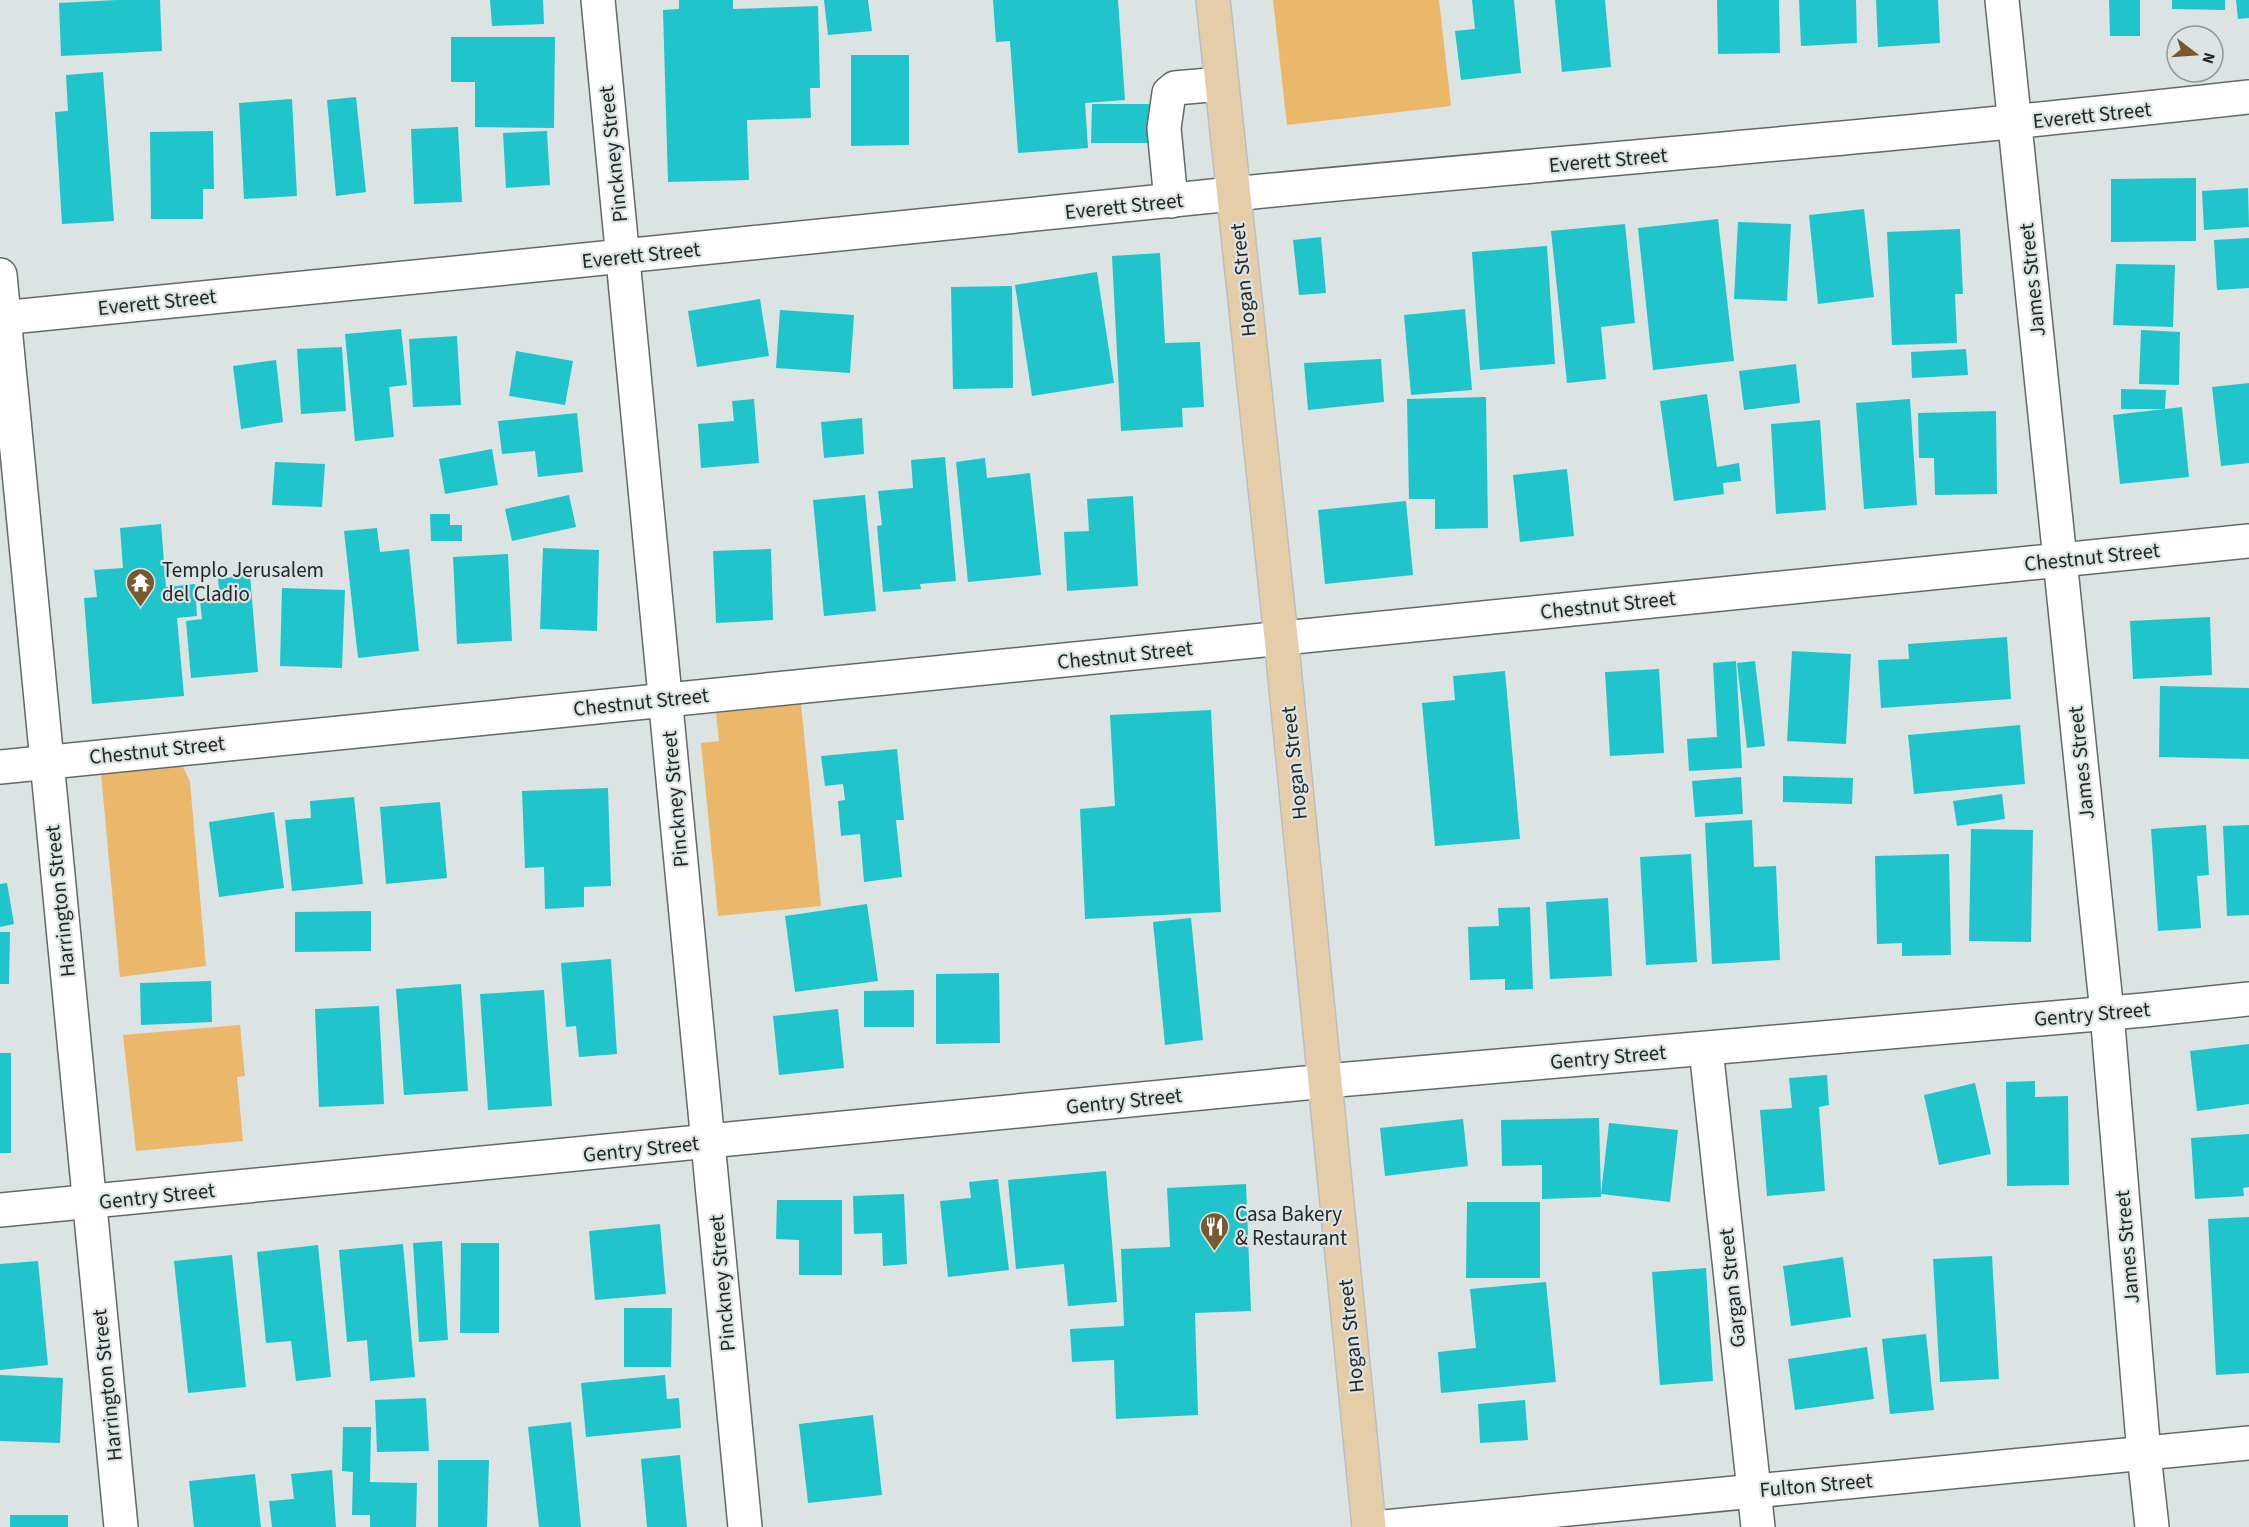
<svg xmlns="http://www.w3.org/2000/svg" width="2249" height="1527" viewBox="0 0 2249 1527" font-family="'Source Sans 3',sans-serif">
  <rect width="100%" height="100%" fill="#dce3e3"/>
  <g fill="#ebb76a">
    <path d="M1273,0H1439L1451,106L1287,125Z"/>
    <path d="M801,704L821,906L718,916L701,743L719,741L716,713Z"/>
    <path d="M182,765L190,782L206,966L120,977L101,774Z"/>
    <path d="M240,1025L245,1076L237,1077L243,1141L136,1151L123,1035Z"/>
  </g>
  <g fill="#1fc5cb">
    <path d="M117,0H160L162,51L61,56L59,3Z"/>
    <path d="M490,0H543L544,24L492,26Z"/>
    <path d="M679,0H733V9L818,6L820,88H810L811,118L747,120L749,180L668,182L663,10L679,9Z"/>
    <path d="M824,0H868L872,31L828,35Z"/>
    <path d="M993,0H1118L1125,100L1085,103L1088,148L1018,153L1010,41L996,42Z"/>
    <path d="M1472,0H1514L1521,73L1461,80L1455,31L1475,29Z"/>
    <path d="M1555,0H1605L1611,67L1562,72Z"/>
    <path d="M1717,0H1779L1780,53L1718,54Z"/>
    <path d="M1799,0H1856L1857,43L1801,46Z"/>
    <path d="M1876,0H1938L1940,43L1878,47Z"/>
    <path d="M2109,0H2140V36H2110Z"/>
    <path d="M2172,0H2225V10L2172,9Z"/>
    <path d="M2236,0H2249V18L2238,19Z"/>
    <path d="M451,37H555L554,128L475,127V82H451Z"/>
    <path d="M851,55H909V145L851,146Z"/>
    <path d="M103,72L114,221L62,224L55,112L68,111L66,75Z"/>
    <path d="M356,97L366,192L336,196L327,100Z"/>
    <path d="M292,99L297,196L244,199L239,103Z"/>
    <path d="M1092,104H1151V143H1091Z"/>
    <path d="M458,127L462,202L414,204L411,129Z"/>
    <path d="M213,131L214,189H203V219H151L150,132Z"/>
    <path d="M547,131L550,185L506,188L503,133Z"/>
    <path d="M2196,178V241L2111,242V179Z"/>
    <path d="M2248,188L2249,227L2204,230L2202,191Z"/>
    <path d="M1864,209L1874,297L1818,304L1809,215Z"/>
    <path d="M1718,219L1734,361L1653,370L1638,228Z"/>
    <path d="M1738,222L1791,224L1787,301L1734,299Z"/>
    <path d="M1625,224L1635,323L1601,327L1606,379L1567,383L1551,231Z"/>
    <path d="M1960,229L1963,294H1955L1957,343L1892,345L1887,232Z"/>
    <path d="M1321,237L1326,293L1299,295L1293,240Z"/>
    <path d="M2249,238V288L2217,290L2214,240Z"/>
    <path d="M1547,246L1555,364L1480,370L1472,252Z"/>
    <path d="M1160,253L1165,343L1200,342L1204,407L1182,408L1183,427L1121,431L1112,256Z"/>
    <path d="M2116,264L2175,265L2173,327L2113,325Z"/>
    <path d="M1097,272L1114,383L1032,396L1015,285Z"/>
    <path d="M1012,286L1013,388L953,389L951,287Z"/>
    <path d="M760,299L769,356L697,367L688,311Z"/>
    <path d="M1465,309L1472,390L1411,395L1404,315Z"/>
    <path d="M780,310L854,315L850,373L776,368Z"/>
    <path d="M401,329L407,385L389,387L394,437L355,441L345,334Z"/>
    <path d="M2141,330L2180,332L2179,385L2139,384Z"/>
    <path d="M457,336L461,405L413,407L409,339Z"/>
    <path d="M342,347L346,411L301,414L297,349Z"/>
    <path d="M1966,349L1968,375L1912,378L1911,352Z"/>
    <path d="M516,351L573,361L565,405L509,396Z"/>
    <path d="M1381,359L1384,402L1308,410L1304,363Z"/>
    <path d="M276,360L283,422L241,429L233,366Z"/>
    <path d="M1796,364L1800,403L1744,410L1739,371Z"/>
    <path d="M2249,383V463L2221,466L2212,387Z"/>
    <path d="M2121,389L2166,390L2165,409H2121Z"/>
    <path d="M1707,394L1717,467L1739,463L1741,481L1723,483L1724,494L1674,501L1660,401Z"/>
    <path d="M1486,397L1488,528L1435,529V499H1409L1407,399Z"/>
    <path d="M754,399L759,463L701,468L698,424L734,421L732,401Z"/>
    <path d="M1910,399L1917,505L1864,509L1856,403Z"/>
    <path d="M2182,407L2189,477L2120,484L2113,415Z"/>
    <path d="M1996,411L1997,494L1935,495L1934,458H1919L1918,413Z"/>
    <path d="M577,413L583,472L538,477L535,451L502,454L498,421Z"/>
    <path d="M862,418L864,454L824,458L821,422Z"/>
    <path d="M1820,420L1826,510L1776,514L1771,424Z"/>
    <path d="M492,449L498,485L445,494L439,459Z"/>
    <path d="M945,457L956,581L920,584L921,589L883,592L877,526L882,525L878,491L913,488L911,460Z"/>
    <path d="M985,458L987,478L1030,473L1041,575L968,582L956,462Z"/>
    <path d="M275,462L325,464L322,507L272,505Z"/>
    <path d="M1567,469L1574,536L1520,542L1513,475Z"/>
    <path d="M569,495L576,527L512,541L505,509Z"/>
    <path d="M865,495L876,611L824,616L813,500Z"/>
    <path d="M1133,496L1138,586L1067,591L1064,532L1089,531L1087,499Z"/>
    <path d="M1406,501L1413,575L1325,584L1318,510Z"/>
    <path d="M430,514H450V525H462V541H431Z"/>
    <path d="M161,524L166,587L195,584L197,616L177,618L184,696L92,704L84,598L97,597L94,570L123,568L120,528Z"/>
    <path d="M377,528L380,552L409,549L419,651L358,658L344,531Z"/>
    <path d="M543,548L599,550L597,631L540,629Z"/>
    <path d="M771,549L773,620L716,623L713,551Z"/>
    <path d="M508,554L512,641L457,644L453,557Z"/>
    <path d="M250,575L258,672L191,678L186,621L202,619L200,601L220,599L218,579Z"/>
    <path d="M282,588L345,590L342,668L280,666Z"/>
    <path d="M2210,617L2212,675L2133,679L2130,621Z"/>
    <path d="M2007,637L2011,699L1881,708L1878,660L1909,659L1908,644Z"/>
    <path d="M1792,651L1851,654L1846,744L1787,741Z"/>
    <path d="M1736,661L1742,768L1689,771L1687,739L1717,737L1713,663Z"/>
    <path d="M1755,661L1765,746L1747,748L1737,663Z"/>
    <path d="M1659,669L1664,753L1610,756L1605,672Z"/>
    <path d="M1505,671L1520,839L1435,846L1422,703L1455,700L1453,676Z"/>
    <path d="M2160,686L2249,688V759L2159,757Z"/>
    <path d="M1211,710L1221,912L1085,919L1080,809L1115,806L1110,715Z"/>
    <path d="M2020,725L2025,784L1914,794L1908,735Z"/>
    <path d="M897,749L904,820H896L902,877L864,882L860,834L841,836L838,801L845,800L843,784L825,786L821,756Z"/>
    <path d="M1783,776L1853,778L1852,804L1783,802Z"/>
    <path d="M1741,777L1743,814L1695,817L1692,781Z"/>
    <path d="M608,788L611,886L584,887V907L545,909L544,867L525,868L522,791Z"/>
    <path d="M2002,794L2005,819L1957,826L1953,801Z"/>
    <path d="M354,797L363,884L292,891L285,820L311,818L310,801Z"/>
    <path d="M440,802L447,878L386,884L380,807Z"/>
    <path d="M274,812L284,888L219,897L209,822Z"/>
    <path d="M1752,820L1754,867L1776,866L1780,960L1712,964L1705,823Z"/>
    <path d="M2206,825L2209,875L2197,876L2201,928L2158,931L2151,829Z"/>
    <path d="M2249,825V915L2227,916L2223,826Z"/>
    <path d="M1971,829L2033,830L2031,942L1969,941Z"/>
    <path d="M1691,854L1697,962L1646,965L1640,857Z"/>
    <path d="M1949,854L1951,955L1902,956V943L1877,944L1875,856Z"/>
    <path d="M7,883L14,924L0,927V884Z"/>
    <path d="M1608,898L1612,976L1550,979L1546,902Z"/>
    <path d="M867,904L878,981L795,992L785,916Z"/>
    <path d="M1530,907L1533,989L1505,990V979L1470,980L1468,927L1499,926L1498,908Z"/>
    <path d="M371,911V951L295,952V912Z"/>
    <path d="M1191,918L1203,1040L1165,1045L1153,922Z"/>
    <path d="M0,932H10L9,984H0Z"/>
    <path d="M611,959L617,1054L579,1057L576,1026L566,1027L561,963Z"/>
    <path d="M999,973L1000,1043L936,1044V974Z"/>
    <path d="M211,981L212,1022L141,1025L140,983Z"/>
    <path d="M461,984L468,1091L404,1095L396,989Z"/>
    <path d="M544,990L552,1106L488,1110L480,994Z"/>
    <path d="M914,990V1027H864V991Z"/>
    <path d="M379,1006L384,1104L319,1107L315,1009Z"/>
    <path d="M838,1009L844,1068L779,1075L773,1016Z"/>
    <path d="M2249,1044V1104L2197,1111L2190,1051Z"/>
    <rect x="0" y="1053" width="11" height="100"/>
    <path d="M1827,1075L1829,1105L1819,1107L1825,1191L1767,1196L1760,1110L1792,1108L1789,1078Z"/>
    <path d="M2035,1081V1097L2068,1096L2069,1185L2007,1186L2006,1082Z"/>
    <path d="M1975,1083L1991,1154L1939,1165L1924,1095Z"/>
    <path d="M1599,1118L1601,1197L1542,1199V1165L1502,1166L1501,1120Z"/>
    <path d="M1463,1119L1468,1166L1385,1176L1380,1128Z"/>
    <path d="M1609,1123L1678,1130L1670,1202L1601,1194Z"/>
    <path d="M2249,1134V1187L2243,1188L2244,1196L2195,1199L2191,1138Z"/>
    <path d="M1106,1171L1117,1302L1068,1306L1064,1264L1016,1269L1008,1180Z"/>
    <path d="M998,1179L1009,1270L948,1277L940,1201L971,1198L969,1182Z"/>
    <path d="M1246,1184L1251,1311L1195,1313L1198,1415L1116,1419L1114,1360L1072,1362L1070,1329L1124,1326L1121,1249L1170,1247L1167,1188Z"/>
    <path d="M904,1194L907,1264L883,1266L882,1233L854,1234L853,1196Z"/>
    <path d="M777,1200H842V1275H799V1240L776,1239Z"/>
    <path d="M1467,1202H1540V1278H1466Z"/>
    <path d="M2249,1217V1373L2216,1375L2208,1219Z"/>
    <path d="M660,1224L666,1294L595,1300L589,1231Z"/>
    <path d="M442,1241L448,1340L419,1342L413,1243Z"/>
    <path d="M461,1243H499V1333H460Z"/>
    <path d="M403,1244L415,1377L370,1381L367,1340L347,1342L339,1250Z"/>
    <path d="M318,1245L331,1377L296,1381L291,1341L266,1343L257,1252Z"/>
    <path d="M232,1255L246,1387L188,1393L174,1261Z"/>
    <path d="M1992,1256L1999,1379L1940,1382L1933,1259Z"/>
    <path d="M1843,1257L1851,1317L1791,1326L1783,1266Z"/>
    <path d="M38,1261L48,1365L0,1370V1264Z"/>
    <path d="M1706,1268L1713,1381L1660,1385L1652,1272Z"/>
    <path d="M1546,1282L1556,1382L1441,1393L1438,1352L1476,1348L1470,1289Z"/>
    <path d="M624,1308H672L671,1367H624Z"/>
    <path d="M1926,1334L1934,1410L1890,1414L1882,1339Z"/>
    <path d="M1867,1347L1874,1399L1795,1410L1788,1359Z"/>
    <path d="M0,1375L63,1378L60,1443L0,1441Z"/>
    <path d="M665,1375L667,1399L679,1398L681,1428L586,1437L581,1383Z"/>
    <path d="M426,1398L429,1451L377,1452L375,1400Z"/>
    <path d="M1525,1400L1528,1440L1480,1443L1478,1404Z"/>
    <path d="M873,1415L882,1495L808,1503L799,1424Z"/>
    <path d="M571,1422L581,1527H539L528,1427Z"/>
    <path d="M343,1427H371L370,1482L417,1483L416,1527H370V1515H352L353,1472L342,1471Z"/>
    <path d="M680,1455L687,1527H647L641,1459Z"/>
    <path d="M438,1460H489L487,1527H438Z"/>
    <path d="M332,1470L336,1527H272L269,1501L294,1499L291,1474Z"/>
    <path d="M255,1474L261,1527H194L189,1481Z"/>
    <rect x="10" y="1515" width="58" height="12"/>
  </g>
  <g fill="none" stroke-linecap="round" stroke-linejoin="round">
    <defs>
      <g id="minor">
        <path d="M598,0L745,1527"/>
        <path d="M2002,0L2107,1013L2144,1454L2152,1527"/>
        <path d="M1171,201L1164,128L1169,93L1175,88L1221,84"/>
        <path d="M0,275L121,1527"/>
        <path d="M0,318C411,279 821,235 1232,194C1571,161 1910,135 2249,97"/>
        <path d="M0,767L2249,541"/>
        <path d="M1706,1049L1758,1527"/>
        <path d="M0,1210L1326,1081L2144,1010L2249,999"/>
        <path d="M1384,1527L2249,1443"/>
      </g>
      <path id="major" d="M1213,0L1281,637L1369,1527"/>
    </defs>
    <use href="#minor" stroke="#636969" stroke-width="36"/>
    <use href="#major" stroke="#bdbebe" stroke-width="36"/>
    <use href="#minor" stroke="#fff" stroke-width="33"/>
    <use href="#major" stroke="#e6cdaa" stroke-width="33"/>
  </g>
  <defs>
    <symbol id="temple-pin" viewBox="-11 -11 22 30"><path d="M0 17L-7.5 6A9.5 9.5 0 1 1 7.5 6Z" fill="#785a2e" stroke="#dce3e3"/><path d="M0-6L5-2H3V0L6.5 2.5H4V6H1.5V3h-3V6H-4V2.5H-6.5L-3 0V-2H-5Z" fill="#fff"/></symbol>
    <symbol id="restaurant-pin" viewBox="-11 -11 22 30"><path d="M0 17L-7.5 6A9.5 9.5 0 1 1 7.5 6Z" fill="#785a2e" stroke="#dce3e3"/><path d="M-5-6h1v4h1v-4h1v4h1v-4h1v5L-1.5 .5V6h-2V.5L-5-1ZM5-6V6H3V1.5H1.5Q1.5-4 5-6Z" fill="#fff"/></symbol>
  </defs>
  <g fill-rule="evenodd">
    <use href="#temple-pin" x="124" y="566" width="33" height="45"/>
    <use href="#restaurant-pin" x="1198" y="1210" width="33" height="45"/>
  </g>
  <g text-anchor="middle" stroke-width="4.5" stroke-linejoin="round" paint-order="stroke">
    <g font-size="21" fill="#242727" stroke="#dce3e3">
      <text transform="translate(2092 115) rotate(-6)" y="7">Everett Street</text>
      <text transform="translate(613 154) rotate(-96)" y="7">Pinckney Street</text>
      <text transform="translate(1608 160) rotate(-5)" y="7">Everett Street</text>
      <text transform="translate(1124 206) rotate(-6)" y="7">Everett Street</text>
      <text transform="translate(641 255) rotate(-6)" y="7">Everett Street</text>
      <text transform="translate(1243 280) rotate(-96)" y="7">Hogan Street</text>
      <text transform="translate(2032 280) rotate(-96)" y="7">James Street</text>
      <text transform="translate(157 302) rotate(-6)" y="7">Everett Street</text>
      <text transform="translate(2092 557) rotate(-6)" y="7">Chestnut Street</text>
      <text transform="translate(1608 605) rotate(-6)" y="7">Chestnut Street</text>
      <text transform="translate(1125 655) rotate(-6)" y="7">Chestnut Street</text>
      <text transform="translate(641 702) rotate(-6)" y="7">Chestnut Street</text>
      <text transform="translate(157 750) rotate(-6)" y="7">Chestnut Street</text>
      <text transform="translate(1294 763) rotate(-96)" y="7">Hogan Street</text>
      <text transform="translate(2081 763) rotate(-96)" y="7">James Street</text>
      <text transform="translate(675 799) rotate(-95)" y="7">Pinckney Street</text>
      <text transform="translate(60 901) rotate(-96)" y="7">Harrington Street</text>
      <text transform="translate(2092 1014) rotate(-5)" y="7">Gentry Street</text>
      <text transform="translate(1608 1057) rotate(-5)" y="7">Gentry Street</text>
      <text transform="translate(1124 1101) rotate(-6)" y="7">Gentry Street</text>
      <text transform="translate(641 1149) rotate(-6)" y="7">Gentry Street</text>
      <text transform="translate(157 1196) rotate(-6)" y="7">Gentry Street</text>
      <text transform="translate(2127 1247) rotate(-95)" y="7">James Street</text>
      <text transform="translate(722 1283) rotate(-95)" y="7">Pinckney Street</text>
      <text transform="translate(1732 1288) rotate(-96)" y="7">Gargan Street</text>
      <text transform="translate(1351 1336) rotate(-96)" y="7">Hogan Street</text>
      <text transform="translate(107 1385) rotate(-96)" y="7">Harrington Street</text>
      <text transform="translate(1816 1485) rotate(-5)" y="7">Fulton Street</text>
    </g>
    <g font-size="21" fill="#242727" stroke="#dce3e3" text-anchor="start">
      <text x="162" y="577">Templo Jerusalem<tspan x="162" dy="24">del Cladio</tspan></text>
      <text x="1235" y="1221">Casa Bakery<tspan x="1235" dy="24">&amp; Restaurant</tspan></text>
    </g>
  </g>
  <g transform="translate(2195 54) rotate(107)"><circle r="28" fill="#dce3e3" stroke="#929898" stroke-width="1.5"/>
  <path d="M0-4.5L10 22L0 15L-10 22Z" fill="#785a2e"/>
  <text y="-9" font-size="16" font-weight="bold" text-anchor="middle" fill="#242727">N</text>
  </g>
</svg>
